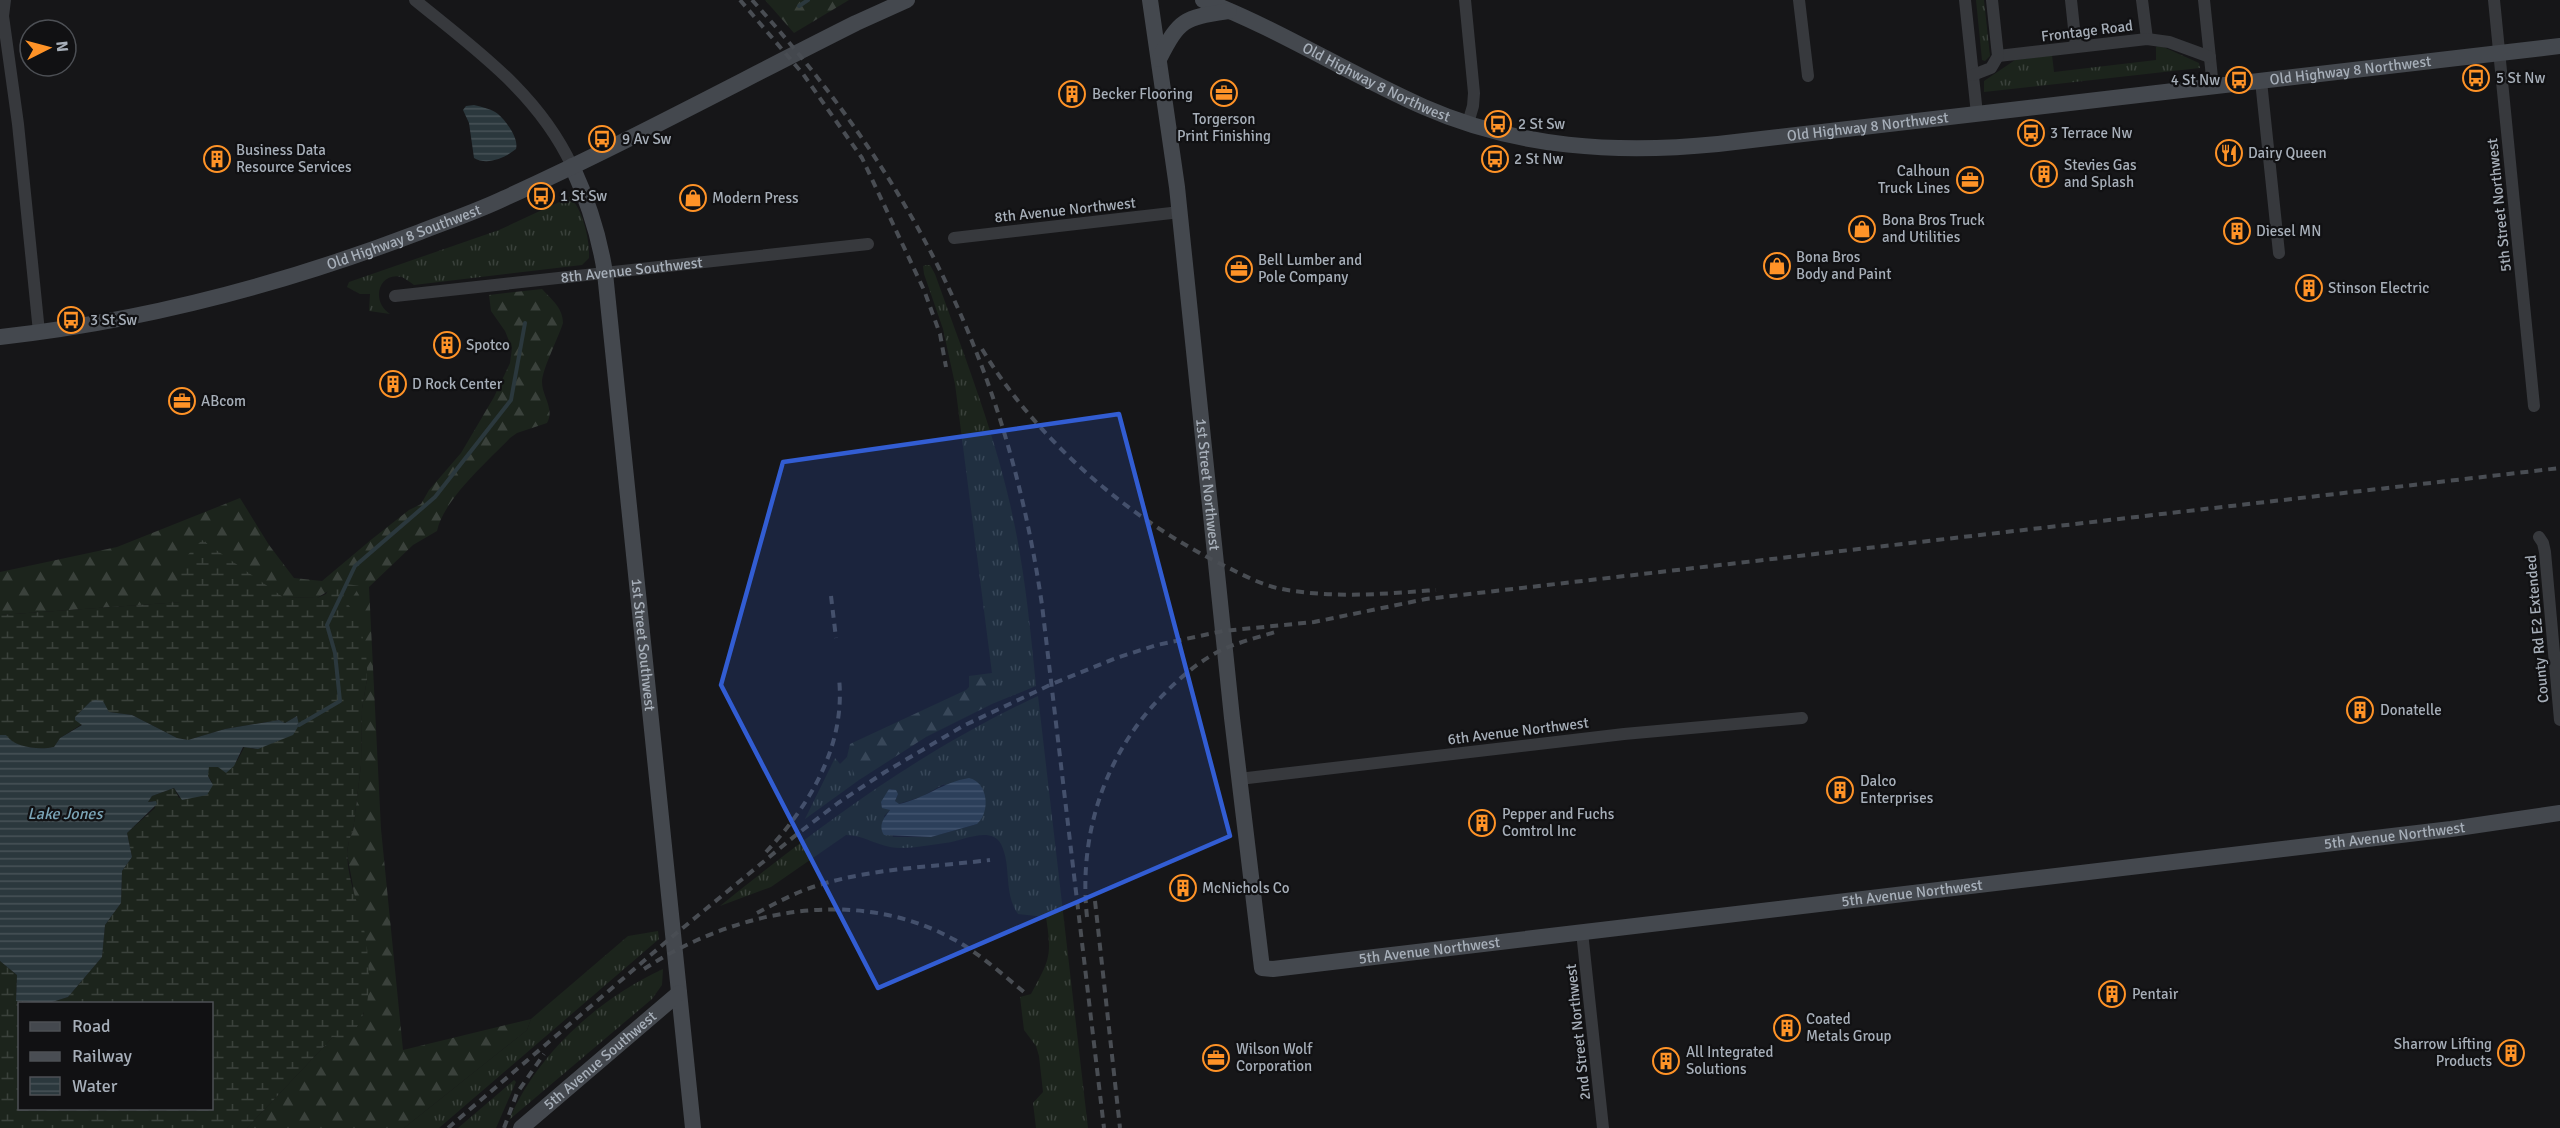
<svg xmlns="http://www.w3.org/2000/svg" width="2560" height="1128" viewBox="0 0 2560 1128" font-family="Signika,sans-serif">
  <defs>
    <pattern id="grass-tufts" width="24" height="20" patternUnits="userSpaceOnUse" patternTransform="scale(1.5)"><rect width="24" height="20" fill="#1c241c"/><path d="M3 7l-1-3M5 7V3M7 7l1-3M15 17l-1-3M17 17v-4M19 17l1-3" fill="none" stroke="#3a413b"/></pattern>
    <pattern id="forest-firs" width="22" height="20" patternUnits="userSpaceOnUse" patternTransform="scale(1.5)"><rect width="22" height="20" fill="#1c241c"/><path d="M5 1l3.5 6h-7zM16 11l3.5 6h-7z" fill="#3a413b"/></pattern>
    <pattern id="wetland-marsh" width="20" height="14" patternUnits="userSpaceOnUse" patternTransform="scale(1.5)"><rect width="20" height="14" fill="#1c241c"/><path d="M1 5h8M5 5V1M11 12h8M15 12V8" fill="none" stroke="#3a413b"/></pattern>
    <pattern id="water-rules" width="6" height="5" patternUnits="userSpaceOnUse" patternTransform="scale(1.5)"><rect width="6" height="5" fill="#2b383d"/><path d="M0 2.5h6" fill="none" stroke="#475257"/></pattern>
  </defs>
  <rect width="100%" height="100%" fill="#161618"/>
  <g fill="url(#grass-tufts)" fill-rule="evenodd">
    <path d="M1976,0H1984L1990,56L1985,61L1982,60Z"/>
    <path d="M2159,45L2199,63L2200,68L1984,92V81L2015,60L2052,55L2054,72L2156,60V47Z"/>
    <path d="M570,197C583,210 590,240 589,258L582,265L414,285C410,282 406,279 402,277C379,271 370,301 390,314L369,311L370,294H360L347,287L349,282L499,230Z"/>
    <path d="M926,265H930L935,274C962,350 992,425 1010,504C1024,564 1030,625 1036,686L992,704V673L955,384L943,329L924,274L923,266Z"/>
    <path d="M1038,696L1088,1128H1036L1033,1103L1043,1092L1039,1056L1036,1046L1024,1030L1020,997L1031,994C1050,959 1052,956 1046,917L1018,914C1003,892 1012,866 1001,844C991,825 960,842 945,843C928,845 907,850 890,847C874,844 863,835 846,835L771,887L720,906C822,824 918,752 1038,696ZM944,784L977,824L931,837H893L884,816L890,810L881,805L889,789H892L898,794L895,801L898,804L921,797Z"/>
    <path d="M847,757L859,780L805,819L835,758L840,764Z"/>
    <path d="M658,931L659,939L439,1128H404L527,1030L531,1019L628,936Z"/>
    <path d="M663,969L662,985L652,999L509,1120C536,1055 599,998 663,969Z"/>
    <path d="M514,1080L516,1082L496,1128H458Z"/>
  </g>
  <g fill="url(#forest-firs)">
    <path d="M765,0H849L794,33Z"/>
    <path d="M542,289C552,300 563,308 563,323C559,336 542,370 542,382C542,396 555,409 547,423L517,433L510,438C487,462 444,499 437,531L413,545L369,587L381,829L403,1050L531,1019L527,1030L404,1128H247L333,1037L357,1025L364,1013L353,886L347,854L349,839L353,831L361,765L362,709L367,679L347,604L330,590L317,598L283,597L265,586L181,562V602L0,615V572L117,547L240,498L269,545L294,578L322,581L372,539L409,510L421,504L429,490L461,453L494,397L510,363L512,348L505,331L491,311L489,295Z"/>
    <path d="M992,673V704L926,737L859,780L856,778L847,757L850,744L966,690L969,687V676Z"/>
  </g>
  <path fill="url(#wetland-marsh)" d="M202,540L283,597L317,598L326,594L333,582L360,586L348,604L360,622L367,662V679L362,709L361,765L353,831C338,858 357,897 363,925C368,945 371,983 367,1003C364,1016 355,1029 350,1041L333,1037L247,1128H0V961L17,975L16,1000L44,1003L20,1004V1108H212V1004L49,1003L68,997L102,957L105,925L121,903L122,871L132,857L127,833L155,808L153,801L148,802L152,796L174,788L179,798L212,782L208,776V767H218L237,761L245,746L253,749C271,742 301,739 297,716L285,723L279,720L225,729L188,740L177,738L132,715L109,712L90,702L75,717L82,724L60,738L54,747C39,750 15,748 6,736L0,735V615L181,602V562Z"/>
  <g fill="url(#water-rules)">
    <path d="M474,105C482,107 492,109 498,114C506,121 519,138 516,149C505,158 487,166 474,158L469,123L463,110L466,106Z"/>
    <path d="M95,700L103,701L109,712L132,715L177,738L188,740L225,729L279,720L285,723L297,716L299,725L293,735L258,749L243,747L234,766L226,773L218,767H209L208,776L213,785L207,795L182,800L174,788L152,796L148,802L156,801L157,804L127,833L132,857L122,871L121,903L105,925L102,957L68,997L49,1003L16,1001L17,975L0,961V735H6C15,748 39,750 54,747L60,738L82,725L75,720V717L90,702Z"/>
    <path d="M969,778C988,782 991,812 977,824L931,837L884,835C878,825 884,818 890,810L882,808L881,802L889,789L896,790L898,794L895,801L899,804C924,799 943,782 969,778Z"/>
  </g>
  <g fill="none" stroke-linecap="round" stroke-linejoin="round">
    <g stroke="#2b383d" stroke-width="4">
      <path d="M799,6L808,0"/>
      <path d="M299,725L340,701L335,653L327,625L355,566L435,497L511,400L525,323"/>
    </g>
    <g stroke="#37393d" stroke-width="12">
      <path d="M5,0L3,16L18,124L39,332"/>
      <path d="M415,0C476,50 538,93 572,166"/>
      <path d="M1465,0L1474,93L1473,106L1468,123"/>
      <path d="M1799,0L1808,76"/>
      <path d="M1965,0L1977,114"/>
      <path d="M2071,0L2076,47"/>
      <path d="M2142,0L2147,39"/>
      <path d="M2204,0L2213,87"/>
      <path d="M2494,0L2534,406"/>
      <path d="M1998,56L2147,39L2169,42L2210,57"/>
      <path d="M1973,75L1991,68L1998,56L1992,0"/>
      <path d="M2261,81L2279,253"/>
      <path d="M954,238L1180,212"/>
      <path id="s1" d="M395,296L868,244"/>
      <path d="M2539,537L2543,543L2545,552L2560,720"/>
      <path d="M1239,779L1624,734L1802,718"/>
      <path d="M1582,932L1603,1128"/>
    </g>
    <g stroke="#44484e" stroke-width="16">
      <path id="s2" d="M1150,0L1177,187L1232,718L1262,968L1273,969L2451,829L2560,813"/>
      <path id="s3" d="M1203,0C1279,29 1349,74 1424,107C1517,148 1617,154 1718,144L2560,46"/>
      <path d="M1159,59C1180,18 1184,18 1229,11"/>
      <path id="s4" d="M572,166C588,201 599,234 605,273L693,1128"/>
      <path id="s5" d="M0,337C144,321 284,284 420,232C448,221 478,211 505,198C624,144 740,81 856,23L907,0"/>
      <path id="s6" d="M521,1128L679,993"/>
    </g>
    <g stroke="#494d53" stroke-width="4" stroke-dasharray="8 6" stroke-linecap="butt">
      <path d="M740,0L803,74L862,158L924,290L940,334L946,367"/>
      <path d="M752,0C914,179 1007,365 1042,605L1104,1128"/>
      <path d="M982,349C1037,441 1131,521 1227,567C1243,575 1260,584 1277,588C1330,599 1383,594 1436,590"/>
      <path d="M831,596L836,638"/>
      <path d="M766,852C810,805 846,745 839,678"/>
      <path d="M1095,901L1120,1128"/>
      <path d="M757,913C776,903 796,892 816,886C872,868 933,867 990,860"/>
      <path d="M1087,917C1078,833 1106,750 1167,691C1184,674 1205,657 1226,648C1243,641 1262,636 1279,631"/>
      <path d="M644,969C735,910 856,885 955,940C980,954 1002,974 1024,992"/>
      <path d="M448,1128L673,936L796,835L838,803L885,772L963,726L1052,684L1116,658L1157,645L1223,631L1314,622L1426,599L2560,468"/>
      <path d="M504,1128L517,1093L544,1054"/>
    </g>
  </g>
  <path fill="#325dd3" fill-opacity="0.2" stroke="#325dd3" stroke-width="4.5" stroke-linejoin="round" d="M1119,414L1230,836L878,988L721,685L783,462Z"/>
  <defs>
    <symbol id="bus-ring" viewBox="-11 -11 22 22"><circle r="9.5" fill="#111113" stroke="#ff9327" stroke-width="1.5"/><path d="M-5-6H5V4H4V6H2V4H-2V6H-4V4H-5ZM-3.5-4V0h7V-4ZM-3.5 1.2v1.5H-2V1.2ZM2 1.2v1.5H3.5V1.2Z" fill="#ff9327"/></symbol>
    <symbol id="office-ring" viewBox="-11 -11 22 22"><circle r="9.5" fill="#111113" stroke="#ff9327" stroke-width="1.5"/><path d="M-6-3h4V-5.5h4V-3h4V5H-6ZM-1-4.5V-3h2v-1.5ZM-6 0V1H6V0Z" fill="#ff9327"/></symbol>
    <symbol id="building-ring" viewBox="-11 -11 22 22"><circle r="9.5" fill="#111113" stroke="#ff9327" stroke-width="1.5"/><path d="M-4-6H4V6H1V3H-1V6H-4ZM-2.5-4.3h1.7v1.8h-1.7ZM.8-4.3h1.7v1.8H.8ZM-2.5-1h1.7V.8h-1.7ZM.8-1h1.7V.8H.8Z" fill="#ff9327"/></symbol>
    <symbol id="restaurant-ring" viewBox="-11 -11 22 22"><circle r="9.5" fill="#111113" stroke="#ff9327" stroke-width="1.5"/><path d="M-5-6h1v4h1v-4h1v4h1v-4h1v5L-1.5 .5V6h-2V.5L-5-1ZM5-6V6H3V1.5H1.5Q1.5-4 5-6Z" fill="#ff9327"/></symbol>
    <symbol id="shop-ring" viewBox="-11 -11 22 22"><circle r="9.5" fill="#111113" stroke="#ff9327" stroke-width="1.5"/><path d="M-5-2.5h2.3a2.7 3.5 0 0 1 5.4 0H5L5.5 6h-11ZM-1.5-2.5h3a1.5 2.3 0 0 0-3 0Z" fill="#ff9327"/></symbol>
  </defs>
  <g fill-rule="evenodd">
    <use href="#bus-ring" x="2461" y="63" width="30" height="30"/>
    <use href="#bus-ring" x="2224" y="65" width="30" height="30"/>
    <use href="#office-ring" x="1209" y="78" width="30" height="30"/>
    <use href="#building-ring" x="1057" y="79" width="30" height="30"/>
    <use href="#bus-ring" x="1483" y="109" width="30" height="30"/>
    <use href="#bus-ring" x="2016" y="118" width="30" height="30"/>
    <use href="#bus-ring" x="587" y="124" width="30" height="30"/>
    <use href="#restaurant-ring" x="2214" y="138" width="30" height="30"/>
    <use href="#building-ring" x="202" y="144" width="30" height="30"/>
    <use href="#bus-ring" x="1480" y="144" width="30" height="30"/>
    <use href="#building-ring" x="2029" y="159" width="30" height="30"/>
    <use href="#office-ring" x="1955" y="165" width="30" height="30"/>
    <use href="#bus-ring" x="526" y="181" width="30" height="30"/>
    <use href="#shop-ring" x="678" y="183" width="30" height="30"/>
    <use href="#shop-ring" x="1847" y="214" width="30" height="30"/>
    <use href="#building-ring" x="2222" y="216" width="30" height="30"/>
    <use href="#shop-ring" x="1762" y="251" width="30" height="30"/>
    <use href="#office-ring" x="1224" y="254" width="30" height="30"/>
    <use href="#building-ring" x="2294" y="273" width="30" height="30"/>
    <use href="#bus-ring" x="56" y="305" width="30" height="30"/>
    <use href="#building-ring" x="432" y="330" width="30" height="30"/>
    <use href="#building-ring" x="378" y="369" width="30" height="30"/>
    <use href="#office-ring" x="167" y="386" width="30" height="30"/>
    <use href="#building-ring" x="2345" y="695" width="30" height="30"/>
    <use href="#building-ring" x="1825" y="775" width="30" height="30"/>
    <use href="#building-ring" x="1467" y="808" width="30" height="30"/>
    <use href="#building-ring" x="1168" y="873" width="30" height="30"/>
    <use href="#building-ring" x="2097" y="979" width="30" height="30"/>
    <use href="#building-ring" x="1772" y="1013" width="30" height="30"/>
    <use href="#building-ring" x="2496" y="1038" width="30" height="30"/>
    <use href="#office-ring" x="1201" y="1043" width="30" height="30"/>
    <use href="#building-ring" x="1651" y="1046" width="30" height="30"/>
  </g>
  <g text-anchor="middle" stroke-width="4.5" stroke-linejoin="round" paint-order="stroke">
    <g font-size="15" fill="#a7afb9" stroke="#111113">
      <text transform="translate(2087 31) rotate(-7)" y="5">Frontage Road</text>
      <text dy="5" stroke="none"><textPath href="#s3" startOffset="1182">Old Highway 8 Northwest</textPath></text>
      <text dy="5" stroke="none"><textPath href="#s3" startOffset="192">Old Highway 8 Northwest</textPath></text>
      <text dy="5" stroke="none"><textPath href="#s3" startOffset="696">Old Highway 8 Northwest</textPath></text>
      <text transform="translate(2499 205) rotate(-96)" y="5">5th Street Northwest</text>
      <text transform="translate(1065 210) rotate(-6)" y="5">8th Avenue Northwest</text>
      <text dy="5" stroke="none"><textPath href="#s5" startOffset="417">Old Highway 8 Southwest</textPath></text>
      <text dy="5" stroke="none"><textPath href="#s1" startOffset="238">8th Avenue Southwest</textPath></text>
      <text dy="5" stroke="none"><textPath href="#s2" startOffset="488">1st Street Northwest</textPath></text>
      <text transform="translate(2537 629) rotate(-95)" y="5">County Rd E2 Extended</text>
      <text dy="5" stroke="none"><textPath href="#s4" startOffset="486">1st Street Southwest</textPath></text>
      <text transform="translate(1518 731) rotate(-7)" y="5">6th Avenue Northwest</text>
      <text dy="5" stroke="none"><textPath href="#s2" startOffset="2115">5th Avenue Northwest</textPath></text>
      <text dy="5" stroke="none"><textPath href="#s2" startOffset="1629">5th Avenue Northwest</textPath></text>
      <text dy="5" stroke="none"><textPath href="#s2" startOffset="1143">5th Avenue Northwest</textPath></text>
      <text transform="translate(1578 1032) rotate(-96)" y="5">2nd Street Northwest</text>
      <text dy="5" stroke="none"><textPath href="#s6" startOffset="104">5th Avenue Southwest</textPath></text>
    </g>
    <g font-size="15" fill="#a7afb9" stroke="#111113" text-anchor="start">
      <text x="2496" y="83">5 St Nw</text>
      <text x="2220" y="85" text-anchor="end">4 St Nw</text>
      <text x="1092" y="99">Becker Flooring</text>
      <text x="1224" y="124" text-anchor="middle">Torgerson<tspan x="1224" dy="17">Print Finishing</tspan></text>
      <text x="1518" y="129">2 St Sw</text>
      <text x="2050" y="138">3 Terrace Nw</text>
      <text x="622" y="144">9 Av Sw</text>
      <text x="236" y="155">Business Data<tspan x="236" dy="17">Resource Services</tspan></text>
      <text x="2248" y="158">Dairy Queen</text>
      <text x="1514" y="164">2 St Nw</text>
      <text x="2064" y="170">Stevies Gas<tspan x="2064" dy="17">and Splash</tspan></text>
      <text x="1950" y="176" text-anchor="end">Calhoun<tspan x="1950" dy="17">Truck Lines</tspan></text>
      <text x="560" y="201">1 St Sw</text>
      <text x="712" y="203">Modern Press</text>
      <text x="1882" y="225">Bona Bros Truck<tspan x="1882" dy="17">and Utilities</tspan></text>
      <text x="2256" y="236">Diesel MN</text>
      <text x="1796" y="262">Bona Bros<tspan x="1796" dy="17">Body and Paint</tspan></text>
      <text x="1258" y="265">Bell Lumber and<tspan x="1258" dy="17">Pole Company</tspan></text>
      <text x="2328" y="293">Stinson Electric</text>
      <text x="90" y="325">3 St Sw</text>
      <text x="466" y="350">Spotco</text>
      <text x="412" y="389">D Rock Center</text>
      <text x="201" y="406">ABcom</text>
      <text x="2380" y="715">Donatelle</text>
      <text x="1860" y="786">Dalco<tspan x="1860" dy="17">Enterprises</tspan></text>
      <text x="1502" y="819">Pepper and Fuchs<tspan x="1502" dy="17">Comtrol Inc</tspan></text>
      <text x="1202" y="893">McNichols Co</text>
      <text x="2132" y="999">Pentair</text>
      <text x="1806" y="1024">Coated<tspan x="1806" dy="17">Metals Group</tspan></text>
      <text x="2492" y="1049" text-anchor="end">Sharrow Lifting<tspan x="2492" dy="17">Products</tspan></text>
      <text x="1236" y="1054">Wilson Wolf<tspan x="1236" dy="17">Corporation</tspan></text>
      <text x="1686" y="1057">All Integrated<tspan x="1686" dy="17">Solutions</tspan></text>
    </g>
    <g font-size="16" font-style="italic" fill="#7ba5b7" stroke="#111113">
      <text x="65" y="819">Lake Jones</text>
    </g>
  </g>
  <rect x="18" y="1002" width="195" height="108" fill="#111113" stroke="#4d5055" stroke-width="1.5"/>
  <rect x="30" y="1022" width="30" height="9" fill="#44484e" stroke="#4d5055" stroke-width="1.5"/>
  <text x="72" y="1032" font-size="18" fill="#a7afb9">Road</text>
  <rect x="30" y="1052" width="30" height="9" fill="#494d53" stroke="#4d5055" stroke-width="1.5"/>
  <text x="72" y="1062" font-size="18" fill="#a7afb9">Railway</text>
  <rect x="30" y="1077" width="30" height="18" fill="url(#water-rules)" stroke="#4d5055" stroke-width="1.5"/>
  <text x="72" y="1092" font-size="18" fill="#a7afb9">Water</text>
  <g transform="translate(48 48) rotate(84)"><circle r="28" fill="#111113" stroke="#4d5055" stroke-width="1.5"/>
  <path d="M0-4.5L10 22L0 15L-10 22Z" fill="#ff9327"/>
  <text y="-9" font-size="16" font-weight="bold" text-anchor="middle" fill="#a7afb9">N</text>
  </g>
</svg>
